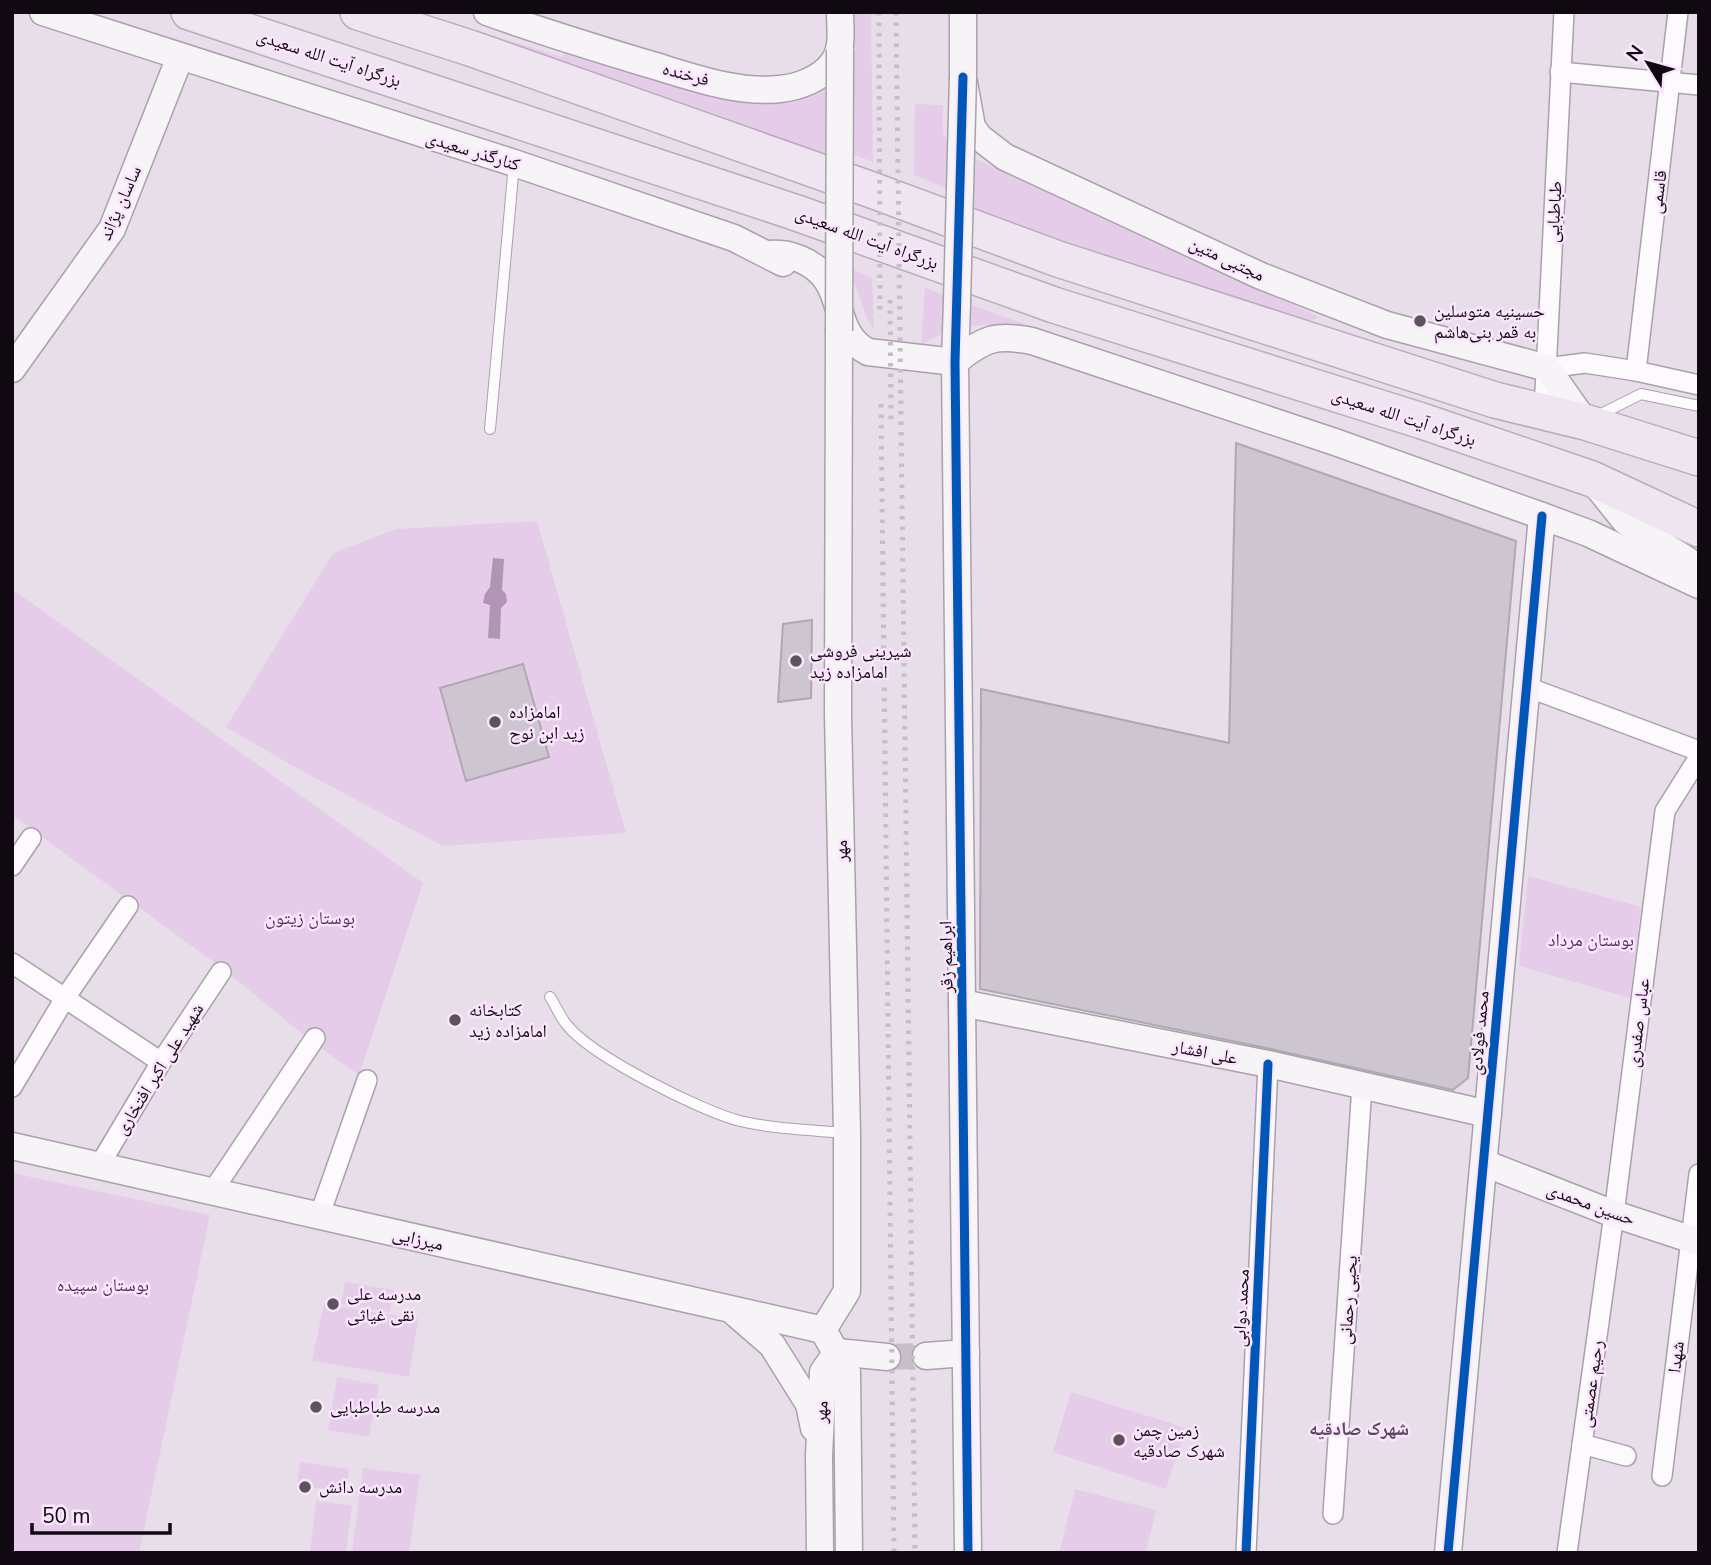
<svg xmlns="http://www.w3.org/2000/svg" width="1711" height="1565" viewBox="0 0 1711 1565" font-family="'Nunito Sans','Noto Naskh Arabic',sans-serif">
  <rect width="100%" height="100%" fill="#e8deea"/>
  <g fill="#e5cce9">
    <path d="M849,12H871L873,162L830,145L826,157L530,58L474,30L563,57L565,51L778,100L815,95L824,86L850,91Z"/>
    <path d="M915,104L943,105V134L969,156L1319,317L1307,323L1108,259L956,204L959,194L914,175Z"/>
    <path d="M849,268L872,278L874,330L868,321Z"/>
    <path d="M925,288L1049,333C999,323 967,318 921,345Z"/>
    <path d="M537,521L626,833L443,846L300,770L226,727L333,553L396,529Z"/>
    <path d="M12,589L423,883L359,1075L311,1041L222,968L12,815Z"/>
    <path d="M1528,876L1641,907L1630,998L1519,966Z"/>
    <path d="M12,1173L210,1215L139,1553H12Z"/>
    <path d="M345,1282L394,1290L390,1312L341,1304Z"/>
    <path d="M324,1304L418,1319L409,1377L312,1361Z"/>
    <path d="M337,1377L379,1385L369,1437L328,1430Z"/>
    <path d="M1071,1392L1186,1428L1166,1489L1053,1452Z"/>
    <path d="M300,1462L349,1469L346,1492L297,1485Z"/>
    <path d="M363,1468L420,1475L409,1553H352Z"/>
    <path d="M1075,1489L1156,1510L1146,1553H1059Z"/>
    <path d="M316,1501L352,1505L346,1553H310Z"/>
  </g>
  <path fill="#b194b6" d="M493,558L504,559L502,590L506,594L507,602L501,608L500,639L488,638L490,605L483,603L485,594L490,587Z"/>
  <g fill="#cdc5cf" stroke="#b0a8b1" stroke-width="2">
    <path d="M1236,443L1516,541L1468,1078L1453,1090L1271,1049L980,989L981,689L1229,743Z"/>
    <path d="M812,620L811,698L778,702L783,624Z"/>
    <path d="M523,664L549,757L466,781L440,688Z"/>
  </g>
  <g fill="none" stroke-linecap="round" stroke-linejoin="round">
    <path stroke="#c8bec9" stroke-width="26" stroke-dasharray="26 13" stroke-linecap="butt" d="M887,1357L926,1356"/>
    <defs>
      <g id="lane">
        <path d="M1597,416L1641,394L1699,406"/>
        <path d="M490,429L514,164"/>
        <path d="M550,997C556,1006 560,1017 567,1025C591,1056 701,1111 740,1121C774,1129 811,1130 846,1133"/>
      </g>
      <g id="street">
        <path d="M1560,72L1699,85"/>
        <path d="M1547,368L1585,363L1636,371L1699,385"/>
        <path d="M1636,371L1678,12"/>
        <path d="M1544,412L1564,12"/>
        <path d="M1527,687L1699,751"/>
        <path d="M12,866L31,838"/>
        <path d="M12,963L161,1062"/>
        <path d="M12,1087L65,998L128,906"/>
        <path d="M99,1166L161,1062L221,972"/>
        <path d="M212,1192L315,1038"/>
        <path d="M319,1217L367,1080"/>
        <path d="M1582,1444L1626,1456"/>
        <path d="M1662,1476L1699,1174"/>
        <path d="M1333,1514L1362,1086"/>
        <path d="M1246,1553L1268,1064"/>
        <path d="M1567,1553L1614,1214L1665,811L1699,757"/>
      </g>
      <g id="secondary">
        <path d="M43,12L514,163L734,238L783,263"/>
        <path d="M487,12C539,31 592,47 645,63C687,75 735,94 780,89C799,87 820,79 832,64C844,49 840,30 840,12"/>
        <path d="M963,12V77L972,127L979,137L1005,157L1261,276L1387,325L1547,368L1585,422"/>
        <path d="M768,254C781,253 788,254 800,259C851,280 827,331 868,352L955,362C984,338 996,334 1032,341L1335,442L1542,516L1588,533L1699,585"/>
        <path d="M957,302L955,362L968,1553"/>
        <path d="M12,369L112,229L180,57"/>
        <path d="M1593,481L1625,521L1687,560L1699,570"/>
        <path d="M962,1003L1268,1064L1488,1114"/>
        <path d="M12,1146L823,1330"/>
        <path d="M1484,1163L1614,1214L1699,1242"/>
        <path d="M735,1313L772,1345L809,1404L814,1428"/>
        <path d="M823,1330L847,1291V1133L838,715L839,331"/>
        <path d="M823,1330L847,1372L849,1553"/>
        <path d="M837,1352L887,1357"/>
        <path d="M926,1356L966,1353"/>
        <path d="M820,1553L819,1456L823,1372L837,1352"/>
        <path d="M1448,1553L1542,516"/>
      </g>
      <g id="highway">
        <path d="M189,12L794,212L1054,305L1422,421L1592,479L1699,529"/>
        <path d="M358,12L470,48L869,189L1058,259L1495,400L1585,422L1699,458"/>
      </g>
    </defs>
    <use href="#lane" stroke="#a9a1aa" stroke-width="12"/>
    <use href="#street" stroke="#a9a1aa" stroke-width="22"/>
    <use href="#secondary" stroke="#a9a1aa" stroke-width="29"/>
    <use href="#highway" stroke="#b8abba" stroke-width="38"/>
    <use href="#lane" stroke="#fcfafc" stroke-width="10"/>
    <use href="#street" stroke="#fcfafc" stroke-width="19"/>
    <use href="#secondary" stroke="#f7f4f8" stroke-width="26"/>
    <use href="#highway" stroke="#eee5f0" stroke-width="35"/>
    <g stroke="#c3bfc3" stroke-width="5" stroke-dasharray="3.5 7" stroke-linecap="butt">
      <path d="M879,12L880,317"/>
      <path d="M896,12L915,1553"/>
      <path d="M890,300L891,419"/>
      <path d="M881,404L894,1553"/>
    </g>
    <defs>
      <g id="secondary-bridge">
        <path d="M957,302L963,77"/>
        <path d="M839,331L840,50"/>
      </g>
    </defs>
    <use href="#secondary-bridge" stroke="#a9a1aa" stroke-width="29" stroke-linecap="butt"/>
    <use href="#secondary-bridge" stroke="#f7f4f8" stroke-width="26"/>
    <defs>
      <g id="cycleway">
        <path d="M963,77L955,362L968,1553"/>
        <path d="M1246,1553L1268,1064"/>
        <path d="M1448,1553L1542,516"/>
      </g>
    </defs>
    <use href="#cycleway" stroke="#fae5fd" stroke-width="13"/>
    <use href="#cycleway" stroke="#0057b8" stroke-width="9"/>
  </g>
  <g fill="#5c545d" stroke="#fae5fd" stroke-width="2.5">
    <circle cx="1420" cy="321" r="7"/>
    <circle cx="796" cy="661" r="7"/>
    <circle cx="495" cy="722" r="7"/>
    <circle cx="455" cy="1020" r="7"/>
    <circle cx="333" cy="1304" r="7"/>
    <circle cx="316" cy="1407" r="7"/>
    <circle cx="1119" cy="1440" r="7"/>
    <circle cx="305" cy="1487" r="7"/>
  </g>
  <g text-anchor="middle" stroke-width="5" stroke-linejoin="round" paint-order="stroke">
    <g font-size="18" fill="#100911" stroke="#fae5fd">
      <text transform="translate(329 58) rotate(18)" y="6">بزرگراه آیت الله سعیدی</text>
      <text transform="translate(686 74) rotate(15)" y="6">فرخنده</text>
      <text transform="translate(473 151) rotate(17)" y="6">کنارگذر سعیدی</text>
      <text transform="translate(1658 192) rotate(-83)" y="6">قاسمی</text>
      <text transform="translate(120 203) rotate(-66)" y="6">ساسان پژاند</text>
      <text transform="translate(1554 212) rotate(-87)" y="6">طباطبایی</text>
      <text transform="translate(867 238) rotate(20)" y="6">بزرگراه آیت الله سعیدی</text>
      <text transform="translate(1227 259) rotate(25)" y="6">مجتبی متین</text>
      <text transform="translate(1404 417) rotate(18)" y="6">بزرگراه آیت الله سعیدی</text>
      <text transform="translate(841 851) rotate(-91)" y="6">مهر</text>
      <text transform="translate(946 957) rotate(-91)" y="6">ابراهیم زقر</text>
      <text transform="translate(1638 1023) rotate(-83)" y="6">عباس صفدری</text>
      <text transform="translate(1479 1033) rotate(-85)" y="6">محمد فولادی</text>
      <text transform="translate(1205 1052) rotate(11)" y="6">علی افشار</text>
      <text transform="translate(159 1069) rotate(-58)" y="6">شهید علی اکبر افتخاری</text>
      <text transform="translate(1591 1204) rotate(20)" y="6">حسین محمدی</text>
      <text transform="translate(418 1239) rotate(13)" y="6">میرزایی</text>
      <text transform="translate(1348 1300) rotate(-86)" y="6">یحیی رحمانی</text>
      <text transform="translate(1241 1308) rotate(-87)" y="6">محمد دوابی</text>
      <text transform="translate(1676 1357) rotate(-83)" y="6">شهدا</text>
      <text transform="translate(1591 1384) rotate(-82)" y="6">رحیم عصمتی</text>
      <text transform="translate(821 1412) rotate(-87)" y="6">مهر</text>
    </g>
    <g font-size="18" fill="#100911" stroke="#fae5fd" text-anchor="start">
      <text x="1434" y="317">حسینیه متوسلین<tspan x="1434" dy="21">به قمر بنی‌هاشم</tspan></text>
      <text x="810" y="657">شیرینی فروشی<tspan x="810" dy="21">امامزاده زید</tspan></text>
      <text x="509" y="718">امامزاده<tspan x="509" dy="21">زید ابن نوح</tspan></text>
      <text x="469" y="1016">کتابخانه<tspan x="469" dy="21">امامزاده زید</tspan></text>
      <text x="347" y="1300">مدرسه علی<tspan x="347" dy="21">نقی غیاثی</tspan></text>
      <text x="330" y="1413">مدرسه طباطبایی</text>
      <text x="1133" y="1436">زمین چمن<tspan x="1133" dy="21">شهرک صادقیه</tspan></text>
      <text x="319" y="1493">مدرسه دانش</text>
    </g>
    <g font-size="18" fill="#572960" stroke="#fae5fd">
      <text x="310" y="924">بوستان زیتون</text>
      <text x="1591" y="946">بوستان مرداد</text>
      <text x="103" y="1291">بوستان سپیده</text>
    </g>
    <g font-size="19" font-weight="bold" fill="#59485c" stroke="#fae5fd">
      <text x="1359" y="1435">شهرک صادقیه</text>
    </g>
  </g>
  <rect width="1711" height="1565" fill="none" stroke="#100911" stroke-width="28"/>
  <g transform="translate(1648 63) rotate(307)" stroke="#fae5fd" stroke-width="5" paint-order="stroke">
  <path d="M0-5L12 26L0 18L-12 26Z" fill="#100911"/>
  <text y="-10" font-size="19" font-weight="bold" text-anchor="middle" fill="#100911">N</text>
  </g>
  <path d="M32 1523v10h138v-10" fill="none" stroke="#100911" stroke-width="3.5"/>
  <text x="42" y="1523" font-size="21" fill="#100911" stroke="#fae5fd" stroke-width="5" paint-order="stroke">50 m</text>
</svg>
